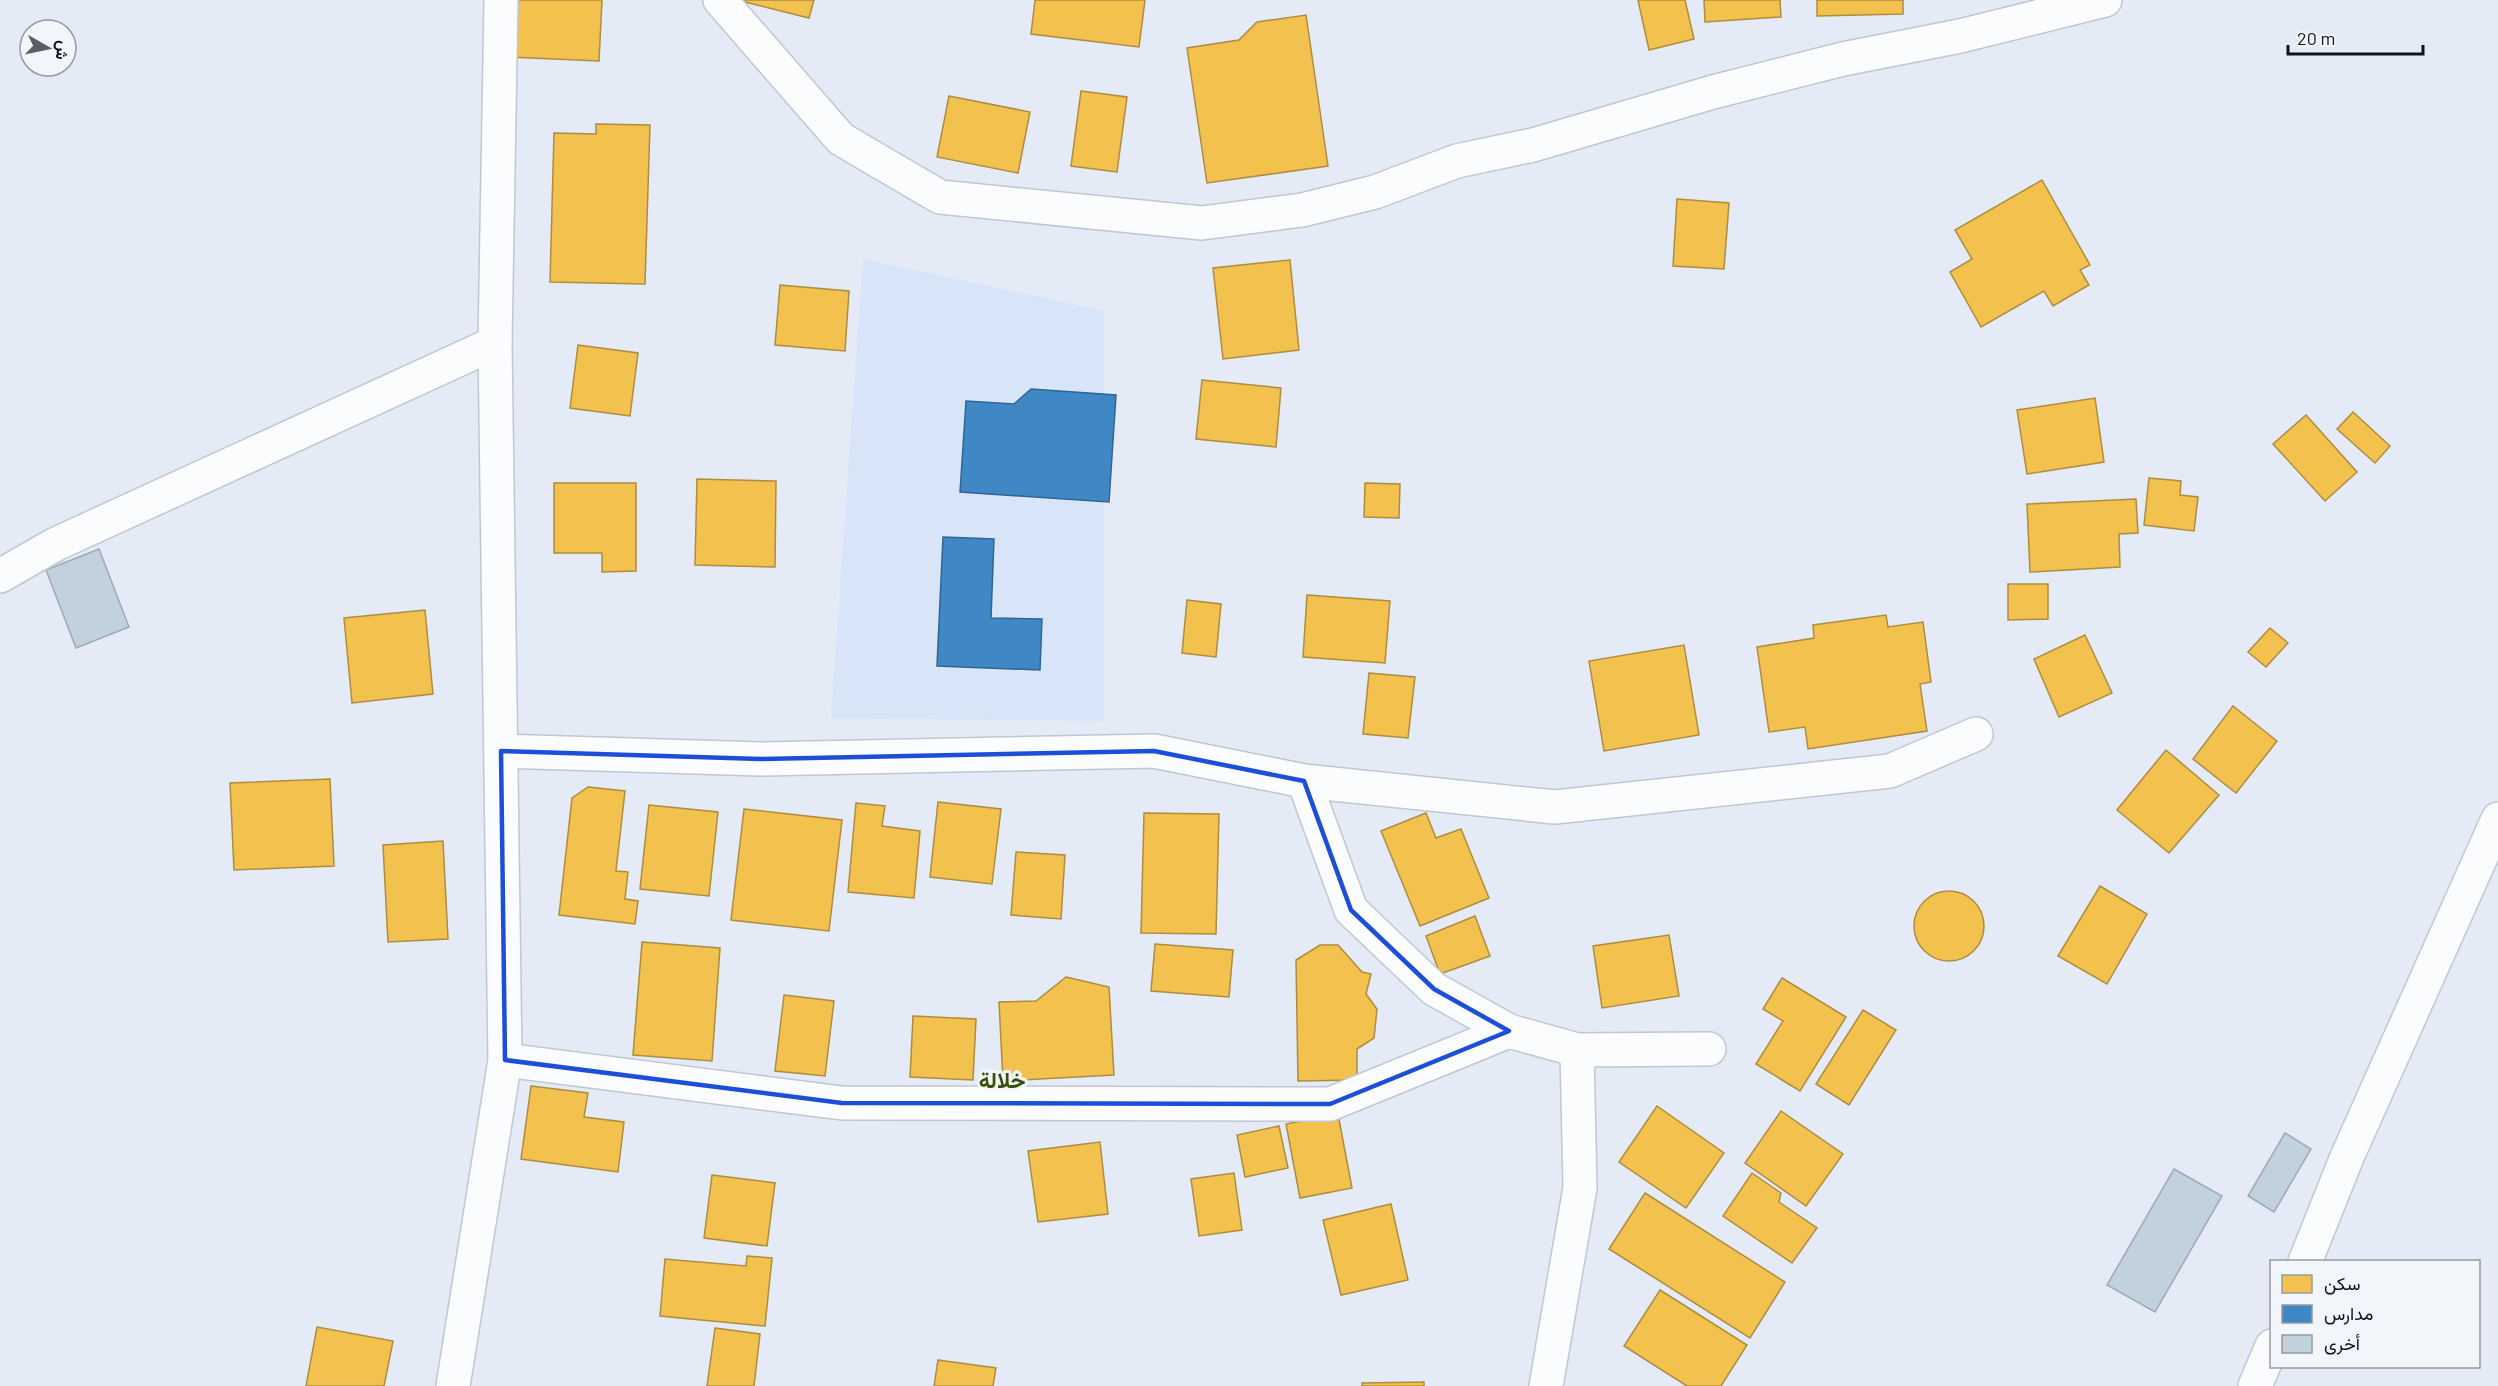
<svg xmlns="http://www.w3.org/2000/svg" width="2498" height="1386" viewBox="0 0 2498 1386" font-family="Barlow,Vazirmatn,sans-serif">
  <rect width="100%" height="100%" fill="#e4eaf6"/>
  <path fill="#d8e4f8" d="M863,259L1104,311V721L831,718Z"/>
  <g fill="#f2c14e" stroke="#ae8d3f" stroke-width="1.5">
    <path d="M510,0H602L599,61L507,57Z"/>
    <path d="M737,0H814L809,18Z"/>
    <path d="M1035,0H1145L1139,47L1031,34Z"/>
    <path d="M1638,0H1685L1694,39L1649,50Z"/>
    <path d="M1704,0H1780L1781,17L1705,22Z"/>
    <path d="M1817,0H1903V14L1817,16Z"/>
    <path d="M1306,15L1328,166L1207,183L1187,48L1239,40L1257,22Z"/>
    <path d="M1081,91L1127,97L1117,172L1071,166Z"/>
    <path d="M949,96L1030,112L1018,173L937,157Z"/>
    <path d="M596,124L650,125L645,284L550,282L554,133L596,134Z"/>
    <path d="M2042,180L2090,265L2080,270L2089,285L2053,306L2044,291L1981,327L1950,272L1972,259L1955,230Z"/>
    <path d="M1677,199L1729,203L1724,269L1673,266Z"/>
    <path d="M1290,260L1299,350L1223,359L1213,268Z"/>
    <path d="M780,285L849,291L845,351L775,345Z"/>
    <path d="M578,345L638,353L630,416L570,408Z"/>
    <path d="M1202,380L1281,388L1276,447L1196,439Z"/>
    <path d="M2095,398L2104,462L2027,474L2017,410Z"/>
    <path d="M2353,412L2390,446L2375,463L2337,429Z"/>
    <path d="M2306,415L2357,472L2325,501L2273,444Z"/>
    <path d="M2149,478L2181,481L2180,495L2198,497L2194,531L2144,525Z"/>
    <path d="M697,479L776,481L775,567L695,565Z"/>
    <path d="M554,483H636V571L602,572V553H554Z"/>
    <path d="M1365,483L1400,484L1399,518L1364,517Z"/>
    <path d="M2136,499L2138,533L2119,534L2120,567L2030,572L2027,504Z"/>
    <path d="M2008,584H2048V619L2008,620Z"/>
    <path d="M1307,595L1390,601L1385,663L1303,657Z"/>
    <path d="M1187,600L1221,604L1216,657L1182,653Z"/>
    <path d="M425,610L433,694L352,703L344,618Z"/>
    <path d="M1886,615L1888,627L1923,622L1931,682L1920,684L1927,731L1808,749L1805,727L1769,732L1757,647L1814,638L1813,625Z"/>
    <path d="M2270,628L2288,643L2266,667L2248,652Z"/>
    <path d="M2085,635L2112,693L2059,717L2034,659Z"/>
    <path d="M1684,645L1699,735L1604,751L1589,661Z"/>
    <path d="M1369,673L1415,677L1408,738L1363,734Z"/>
    <path d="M2233,706L2277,741L2236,793L2193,759Z"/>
    <path d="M2166,750L2219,795L2169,853L2117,810Z"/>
    <path d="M330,779L334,866L234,870L230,783Z"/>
    <path d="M588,787L625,791L616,871L628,872L625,899L638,901L635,924L559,915L572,798Z"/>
    <path d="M938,802L1001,809L992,884L930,877Z"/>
    <path d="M856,803L885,806L882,826L920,831L914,898L848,892Z"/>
    <path d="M649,805L718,812L709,896L640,889Z"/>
    <path d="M744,809L842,820L829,931L731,920Z"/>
    <path d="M1144,813L1219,814L1216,934L1141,933Z"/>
    <path d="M1426,813L1436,838L1461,829L1489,898L1420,926L1381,831Z"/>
    <path d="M443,841L448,939L388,942L383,845Z"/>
    <path d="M1016,852L1065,855L1061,919L1011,915Z"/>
    <path d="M2100,886L2147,914L2107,984L2058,956Z"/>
    <circle cx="1949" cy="926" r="35"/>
    <path d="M1475,916L1490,956L1440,974L1426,936Z"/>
    <path d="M1669,935L1679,996L1602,1008L1593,946Z"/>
    <path d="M642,942L720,948L712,1061L633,1055Z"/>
    <path d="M1155,944L1233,950L1229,997L1151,991Z"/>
    <path d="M1320,945H1338L1362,972L1371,974L1366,994L1377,1009L1374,1038L1357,1049V1080L1298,1081L1296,960Z"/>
    <path d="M1066,977L1109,987L1114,1075L1003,1081L999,1002L1036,1001Z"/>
    <path d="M1782,978L1846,1017L1800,1091L1756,1064L1783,1021L1763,1009Z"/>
    <path d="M784,995L834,1001L825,1076L775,1071Z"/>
    <path d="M1863,1010L1896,1030L1849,1105L1816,1084Z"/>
    <path d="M913,1016L976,1019L973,1080L910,1077Z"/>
    <path d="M531,1086L588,1093L584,1117L624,1122L618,1172L521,1159Z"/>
    <path d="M1657,1106L1724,1153L1686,1208L1619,1162Z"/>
    <path d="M1781,1111L1843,1154L1806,1206L1745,1163Z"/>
    <path d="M1338,1114L1352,1188L1300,1198L1286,1124Z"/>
    <path d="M1279,1126L1288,1168L1245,1177L1237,1135Z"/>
    <path d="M1100,1142L1108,1214L1038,1222L1028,1151Z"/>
    <path d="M1234,1173L1242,1230L1199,1236L1191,1179Z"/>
    <path d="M1752,1173L1781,1193L1779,1202L1817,1228L1792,1263L1723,1216Z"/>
    <path d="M712,1175L775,1183L767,1246L704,1238Z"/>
    <path d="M1645,1193L1785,1282L1750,1338L1609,1249Z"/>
    <path d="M1391,1204L1408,1280L1341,1295L1323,1220Z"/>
    <path d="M747,1256L772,1258L765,1326L660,1316L665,1259L746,1266Z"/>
    <path d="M1660,1290L1747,1345L1721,1386H1687L1624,1346Z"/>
    <path d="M317,1327L393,1341L384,1386H306Z"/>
    <path d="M715,1328L760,1334L754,1386H707Z"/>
    <path d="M938,1360L996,1368L993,1386H934Z"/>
    <path d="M1424,1382V1386H1362V1383Z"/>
  </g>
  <g fill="#3f88c5" stroke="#306592" stroke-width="1.5">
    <path d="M1031,389L1116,395L1109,502L960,492L966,401L1014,404Z"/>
    <path d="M943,537L994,539L991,618L1042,619L1040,670L937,666Z"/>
  </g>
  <g fill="#c1d1de" stroke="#a1a9b1" stroke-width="1.5">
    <path d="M99,549L129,627L76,648L46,570Z"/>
    <path d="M2285,1133L2311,1149L2274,1212L2248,1196Z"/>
    <path d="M2174,1169L2222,1196L2155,1312L2107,1285Z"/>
  </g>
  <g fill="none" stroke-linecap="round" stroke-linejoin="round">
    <defs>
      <g id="minor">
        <path d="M720,0L841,139L940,197L1202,223L1302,210L1375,192L1457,161L1533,145L1713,92L1843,59L1960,36L2105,0"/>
        <path d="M0,576L56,544L495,343"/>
        <path d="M501,751L761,759L1154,751L1304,781L1555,807L1890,771L1976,734"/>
        <path d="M1304,781L1351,910L1434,989L1509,1031L1577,1050L1709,1049"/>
        <path d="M505,1060L842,1103L1330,1104L1509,1031"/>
        <path d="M2305,1262L2347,1157L2498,819"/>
        <path d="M453,1386L505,1060L495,343L501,0"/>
        <path d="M1546,1386L1580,1188L1577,1050"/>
        <path d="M2255,1386L2272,1346"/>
      </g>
    </defs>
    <use href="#minor" stroke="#c1c7d1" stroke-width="36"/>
    <use href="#minor" stroke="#fbfcfe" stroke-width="33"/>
  </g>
  <path fill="none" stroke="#1d4ed8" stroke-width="4.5" stroke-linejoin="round" d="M501,751L761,759L1154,751L1304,781L1351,910L1434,989L1509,1031L1330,1104L842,1103L505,1060Z"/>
  <g text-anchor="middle" stroke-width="6" stroke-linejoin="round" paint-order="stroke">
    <g font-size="22" font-weight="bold" fill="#345007" stroke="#f2f5fa">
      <text x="1002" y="1088">خلالة</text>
    </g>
  </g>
  <rect x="2270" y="1260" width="210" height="108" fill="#f2f5fa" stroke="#979ba1" stroke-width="1.5"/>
  <rect x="2282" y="1275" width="30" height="18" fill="#f2c14e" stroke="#979ba1" stroke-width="1.5"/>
  <text x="2324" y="1290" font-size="18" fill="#0e131c">سكن</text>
  <rect x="2282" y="1305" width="30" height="18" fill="#3f88c5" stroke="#979ba1" stroke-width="1.5"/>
  <text x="2324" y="1320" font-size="18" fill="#0e131c">مدارس</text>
  <rect x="2282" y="1335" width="30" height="18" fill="#c1d1de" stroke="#979ba1" stroke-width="1.5"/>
  <text x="2324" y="1350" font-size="18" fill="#0e131c">أخرى</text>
  <g transform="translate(48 48) rotate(99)"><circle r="28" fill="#f2f5fa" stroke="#979ba1" stroke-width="1.5"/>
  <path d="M0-4.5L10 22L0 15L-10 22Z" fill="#595e68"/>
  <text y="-9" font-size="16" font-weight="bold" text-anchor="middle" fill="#0e131c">ش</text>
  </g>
  <path d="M2288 45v9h135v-9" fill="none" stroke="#0e131c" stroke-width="3"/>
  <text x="2297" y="45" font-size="18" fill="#0e131c" stroke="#f2f5fa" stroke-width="4.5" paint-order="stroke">20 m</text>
</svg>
